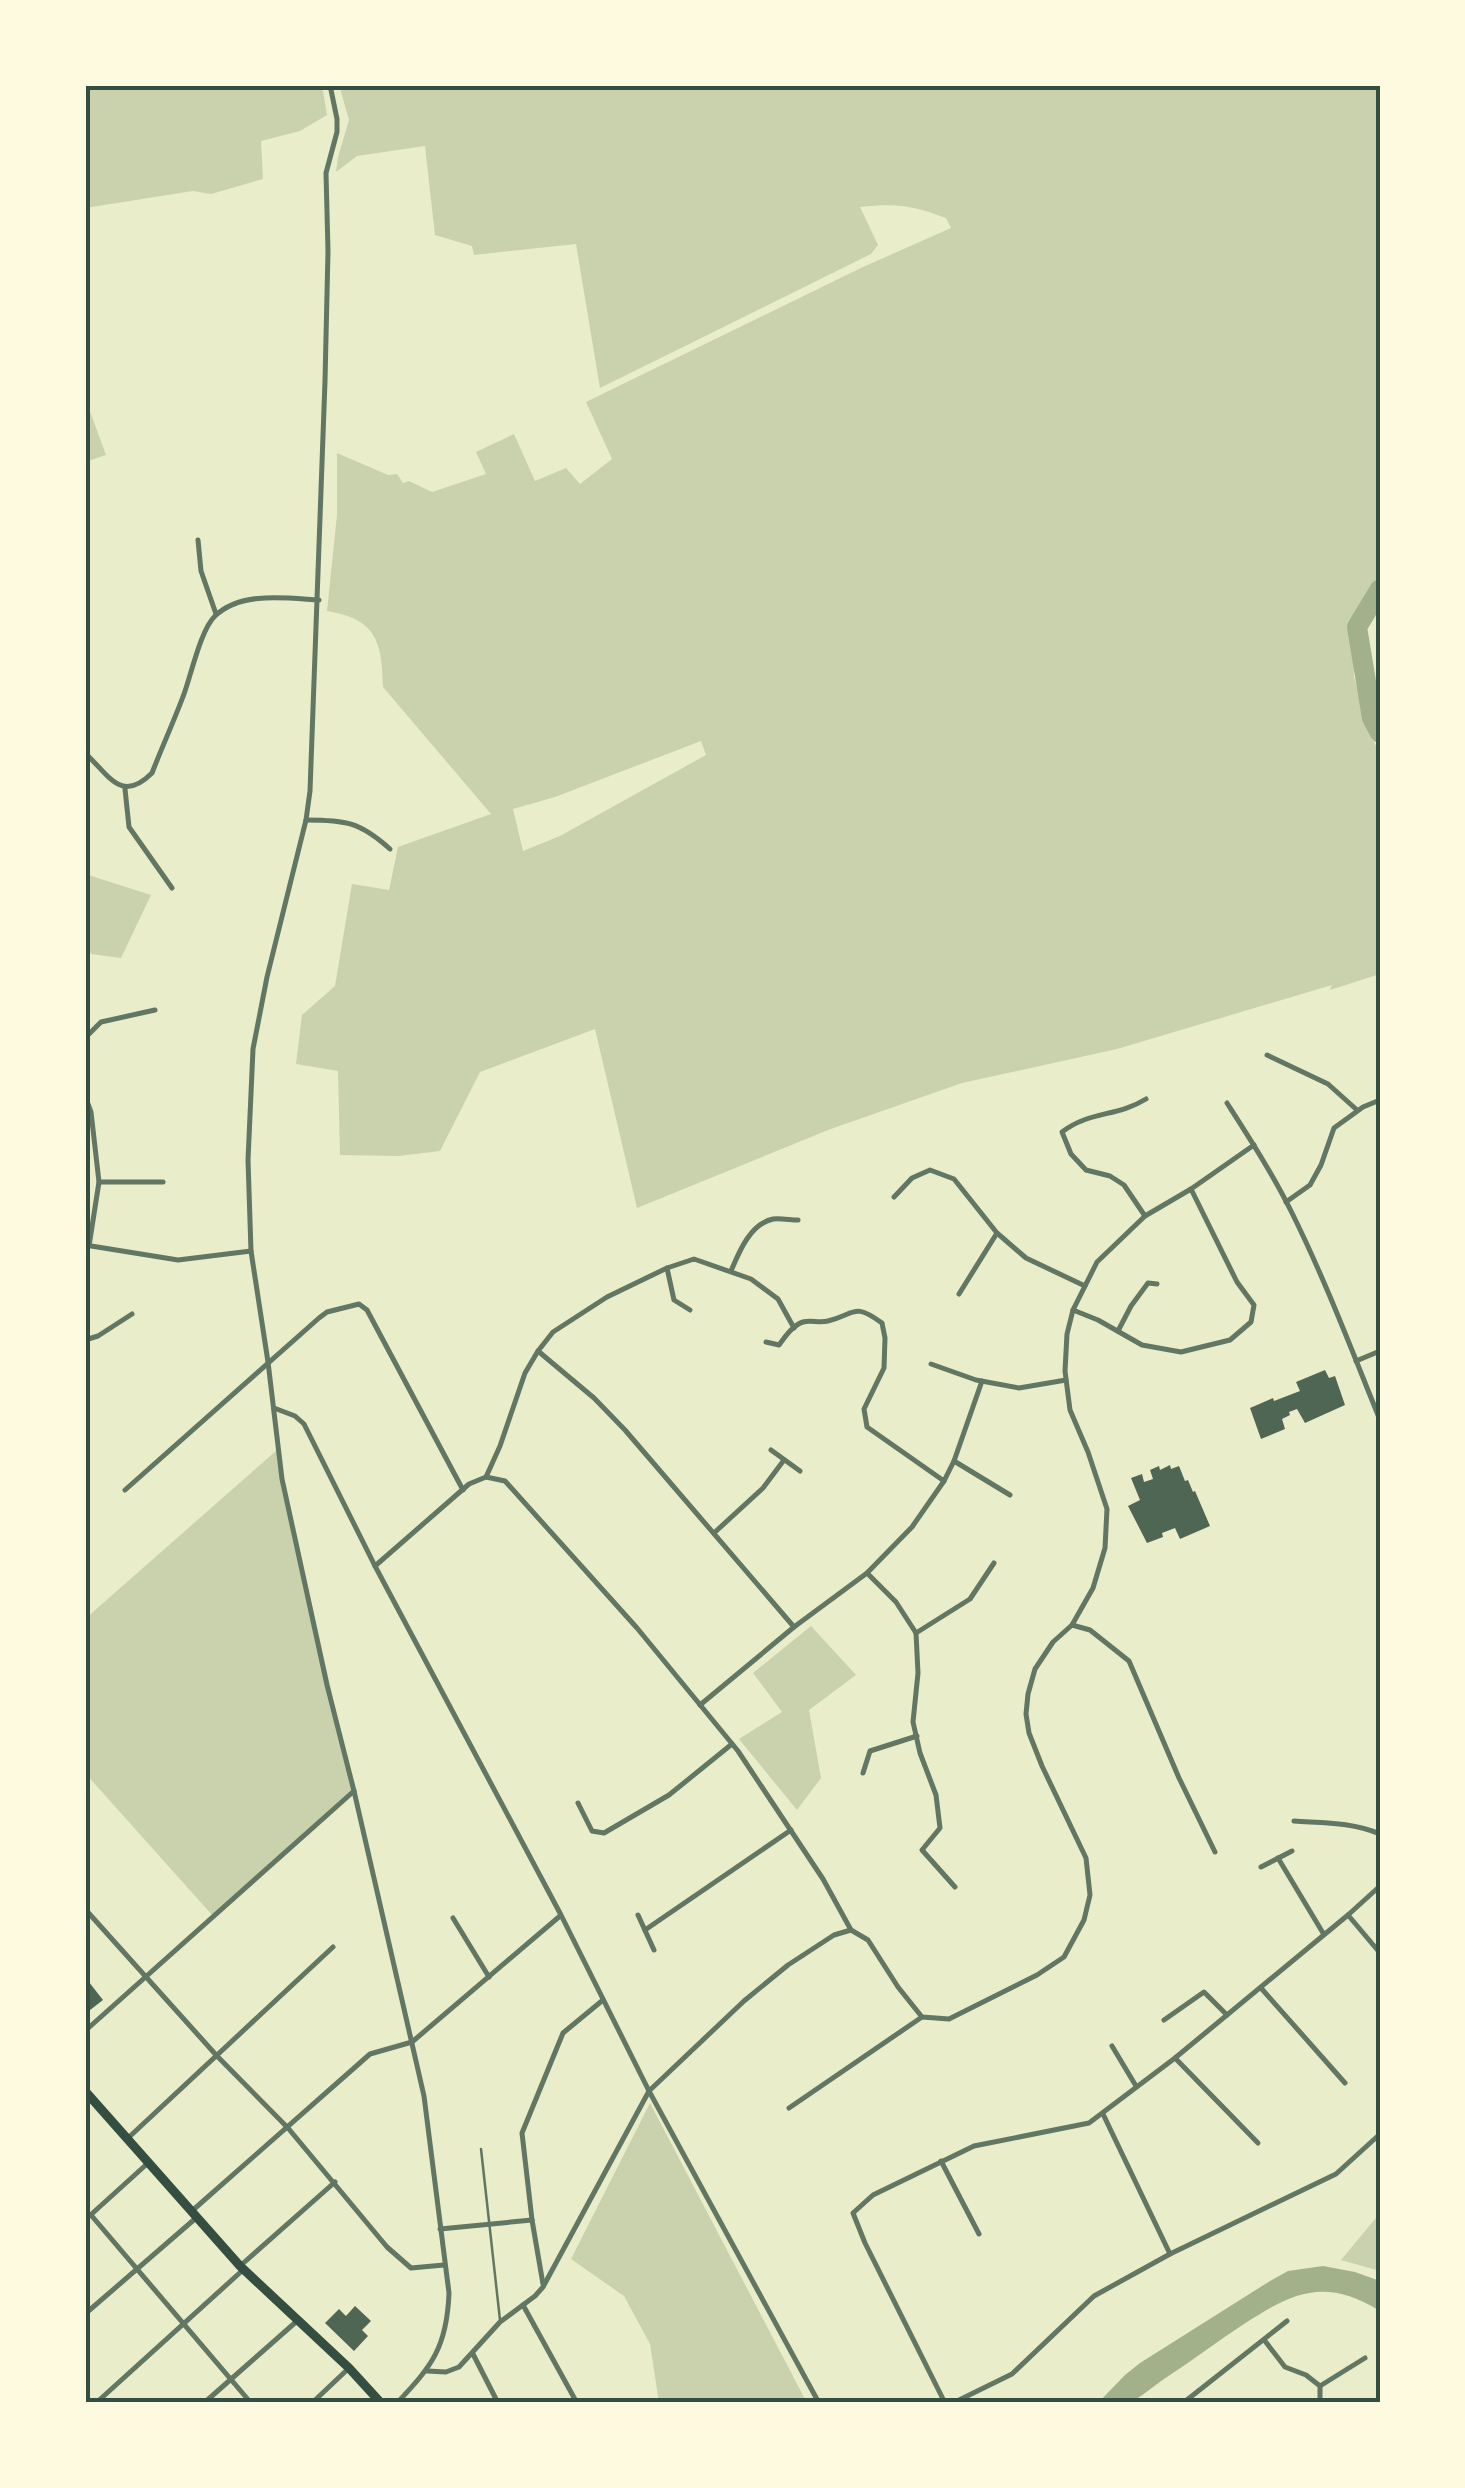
<svg xmlns="http://www.w3.org/2000/svg" width="1465" height="2488" viewBox="0 0 1465 2488" font-family="'Titillium Web',sans-serif">
  <rect width="100%" height="100%" fill="#e9edc9"/>
  <g fill="#cad2ad" fill-rule="evenodd">
    <path d="M85,85H322L327,115L300,131L261,141L263,179L211,194L193,191L85,208Z"/>
    <path d="M339,85H1380V585L1365,602L1353,626L1354,677L1369,733L1380,753V974L1330,990L1332,985L1117,1049L962,1083L828,1130L637,1208L595,1029L480,1072L440,1151L398,1156L340,1155L338,1071L296,1064L302,1015L335,986L352,884L389,890L398,847L491,814L383,687C382,641 376,619 327,611L337,515V453L388,475L397,474L403,483L409,481L432,492L486,474L476,452L514,434L535,481L566,468L580,484L612,459L586,402L863,267L951,228L946,218C912,205 896,203 860,207L878,245L871,254L600,388L576,244L474,255L472,246L435,235L425,146L357,156L336,172L338,157L349,120ZM701,741L706,755L560,836L523,851L513,809L555,797Z"/>
    <path d="M85,398L106,455L85,462Z"/>
    <path d="M85,874L151,895L121,958L91,954L85,941Z"/>
    <path d="M277,1450L354,1791L213,1916L85,1773V1619Z"/>
    <path d="M811,1626L856,1675L809,1710L821,1778L797,1810L739,1739L782,1712L753,1673Z"/>
    <path d="M650,2103L807,2403H659L650,2344L624,2296L571,2259Z"/>
    <path d="M1380,2213V2271L1341,2260Z"/>
  </g>
  <path fill="#a3b18a" d="M1323,2266L1355,2272L1380,2281V2311C1325,2277 1293,2292 1244,2324C1218,2341 1193,2360 1167,2377C1159,2382 1136,2401 1129,2403C1120,2405 1108,2403 1098,2403L1125,2375L1140,2363L1270,2281L1288,2271Z"/>
  <g fill="none" stroke-linecap="round" stroke-linejoin="round">
    <path stroke="#a3b18a" stroke-width="20" d="M1380,589L1357,627L1372,718L1380,733"/>
  </g>
  <g fill="#4f6655">
    <path d="M1325,1370L1329,1378L1335,1376L1345,1405L1305,1423L1297,1409L1289,1412L1290,1415L1282,1419L1285,1429L1261,1439L1250,1408L1273,1398L1274,1401L1300,1391L1296,1382Z"/>
    <path d="M1170,1465L1171,1469L1179,1466L1185,1481L1188,1480L1193,1492L1195,1491L1210,1526L1180,1539L1175,1528L1162,1533L1163,1537L1147,1543L1128,1506L1140,1500L1131,1478L1142,1474L1144,1482L1153,1479L1150,1470L1159,1466L1160,1470Z"/>
    <path d="M85,1977L103,2000L85,2014Z"/>
    <path d="M355,2306L371,2321L362,2330L368,2336L354,2351L325,2323L339,2309L346,2316Z"/>
  </g>
  <g fill="none" stroke-linecap="round" stroke-linejoin="round">
    <path stroke="#617663" stroke-width="2.5" d="M481,2149L500,2320"/>
    <g stroke="#617663" stroke-width="5">
      <path d="M330,85L337,119V132L326,173L328,251L325,381L310,791L306,820L267,977L253,1049L248,1160L251,1251L268,1362L282,1479L327,1685L354,1791L424,2096L449,2293C447,2347 432,2366 397,2403"/>
      <path d="M198,540L201,571L216,614"/>
      <path d="M85,753C109,775 121,804 152,773C162,747 174,721 184,694C191,675 201,629 215,616C241,591 286,598 319,600"/>
      <path d="M125,789L129,827L172,888"/>
      <path d="M306,820C346,820 360,822 390,849"/>
      <path d="M85,1038L101,1022L155,1010"/>
      <path d="M1267,1055L1328,1084L1357,1110"/>
      <path d="M85,1096L91,1112L99,1182L89,1246"/>
      <path d="M1227,1103C1250,1139 1274,1176 1293,1215C1326,1282 1352,1351 1380,1420"/>
      <path d="M99,1182H163"/>
      <path d="M894,1197L912,1178L930,1170L954,1179L997,1233L1026,1258L1085,1286"/>
      <path d="M1286,1202L1310,1185L1321,1165L1334,1128L1363,1107L1380,1100"/>
      <path d="M1145,1216L1124,1185L1110,1176L1086,1170L1071,1154L1062,1132C1089,1111 1117,1117 1146,1099"/>
      <path d="M85,1245L178,1260L251,1251"/>
      <path d="M667,1268L674,1300L690,1310"/>
      <path d="M731,1271C739,1252 750,1224 773,1219C780,1218 791,1220 798,1220"/>
      <path d="M959,1294L997,1233"/>
      <path d="M1073,1310L1098,1320L1142,1345L1181,1352L1230,1340L1251,1322L1254,1305L1237,1282L1191,1189"/>
      <path d="M1118,1331L1131,1306L1148,1283L1157,1284"/>
      <path d="M85,1340L98,1336L132,1314"/>
      <path d="M766,1342L779,1345C785,1337 793,1325 803,1322C810,1320 820,1323 828,1321C856,1314 853,1302 882,1323L885,1338L884,1368L864,1409L867,1427L944,1481"/>
      <path d="M538,1351L594,1398L625,1430L794,1627"/>
      <path d="M1356,1361L1380,1351"/>
      <path d="M931,1364L976,1380L1019,1388L1066,1380"/>
      <path d="M274,1408L295,1416L304,1424L375,1566L561,1915L649,2091L819,2403"/>
      <path d="M771,1450L800,1471"/>
      <path d="M954,1461L1010,1495"/>
      <path d="M486,1477L500,1446L525,1373L538,1351L553,1332L607,1297L667,1268L694,1259L751,1279L778,1299L794,1328"/>
      <path d="M125,1490L319,1318L327,1312L359,1304L367,1310L463,1490"/>
      <path d="M714,1533L763,1488L784,1460"/>
      <path d="M375,1566L469,1484L486,1477L505,1481L637,1628L738,1751L823,1879L851,1930L868,1940L898,1987L922,2017L949,2019L1037,1975L1064,1957L1084,1920L1090,1895L1086,1858L1042,1766L1029,1733L1026,1714L1028,1694L1035,1669L1053,1642L1072,1625L1093,1588L1105,1548L1107,1509L1088,1452L1070,1410L1065,1371L1067,1334L1073,1310L1097,1262L1145,1216L1191,1189L1254,1145"/>
      <path d="M867,1573L896,1602L916,1633L918,1673L913,1722L920,1753L936,1795L940,1828L922,1850L955,1887"/>
      <path d="M1072,1625L1090,1630L1129,1661L1179,1778L1215,1852"/>
      <path d="M916,1633L970,1599L994,1563"/>
      <path d="M700,1705L794,1627L867,1573L912,1527L944,1481L954,1461L982,1381"/>
      <path d="M863,1773L870,1751L917,1736"/>
      <path d="M578,1803L592,1831L604,1833L669,1795L732,1744"/>
      <path d="M1294,1821C1324,1823 1352,1822 1380,1834"/>
      <path d="M1278,1858L1323,1933"/>
      <path d="M1261,1867L1292,1851"/>
      <path d="M85,1909L217,2056L288,2128L387,2247L411,2268L444,2265"/>
      <path d="M638,1915L654,1950"/>
      <path d="M1348,1915L1380,1953"/>
      <path d="M453,1918L489,1977"/>
      <path d="M645,1930L791,1830"/>
      <path d="M1261,1988L1345,2083"/>
      <path d="M1164,2020L1204,1992L1227,2015"/>
      <path d="M85,2031L354,1791"/>
      <path d="M1112,2046L1136,2086"/>
      <path d="M1175,2058L1258,2143"/>
      <path d="M789,2108L922,2017"/>
      <path d="M1103,2114L1170,2254"/>
      <path d="M127,2139L333,1947"/>
      <path d="M941,2161L979,2234"/>
      <path d="M193,2210L370,2054L412,2042L560,1916"/>
      <path d="M91,2215L251,2403"/>
      <path d="M85,2220L148,2163"/>
      <path d="M440,2229L532,2220"/>
      <path d="M240,2266L335,2182"/>
      <path d="M543,2284L532,2220L522,2133L563,2033L603,2000"/>
      <path d="M523,2305L577,2403"/>
      <path d="M85,2314L196,2218"/>
      <path d="M1265,2341L1285,2367L1306,2375L1320,2386V2403"/>
      <path d="M473,2354L498,2403"/>
      <path d="M427,2371L446,2372L459,2367L500,2322L535,2296L543,2287L649,2091L744,2001L788,1965L834,1935L851,1930"/>
      <path d="M1320,2386L1365,2358"/>
      <path d="M96,2403L244,2269"/>
      <path d="M204,2403L297,2321"/>
      <path d="M312,2403L349,2368"/>
      <path d="M945,2403L865,2243L853,2213L873,2195L974,2146L1089,2123L1175,2058L1348,1915L1380,1886"/>
      <path d="M953,2403L1012,2374L1094,2296L1170,2254L1336,2174L1380,2134"/>
      <path d="M1183,2403L1287,2321"/>
    </g>
    <path stroke="#344e41" stroke-width="9" d="M85,2091L240,2266L349,2368L381,2403"/>
  </g>
  <rect width="1465" height="2488" fill="none" stroke="#fefae0" stroke-width="175"/>
  <rect x="88" y="88" width="1290" height="2312" fill="none" stroke="#344e41" stroke-width="4"/>
</svg>
